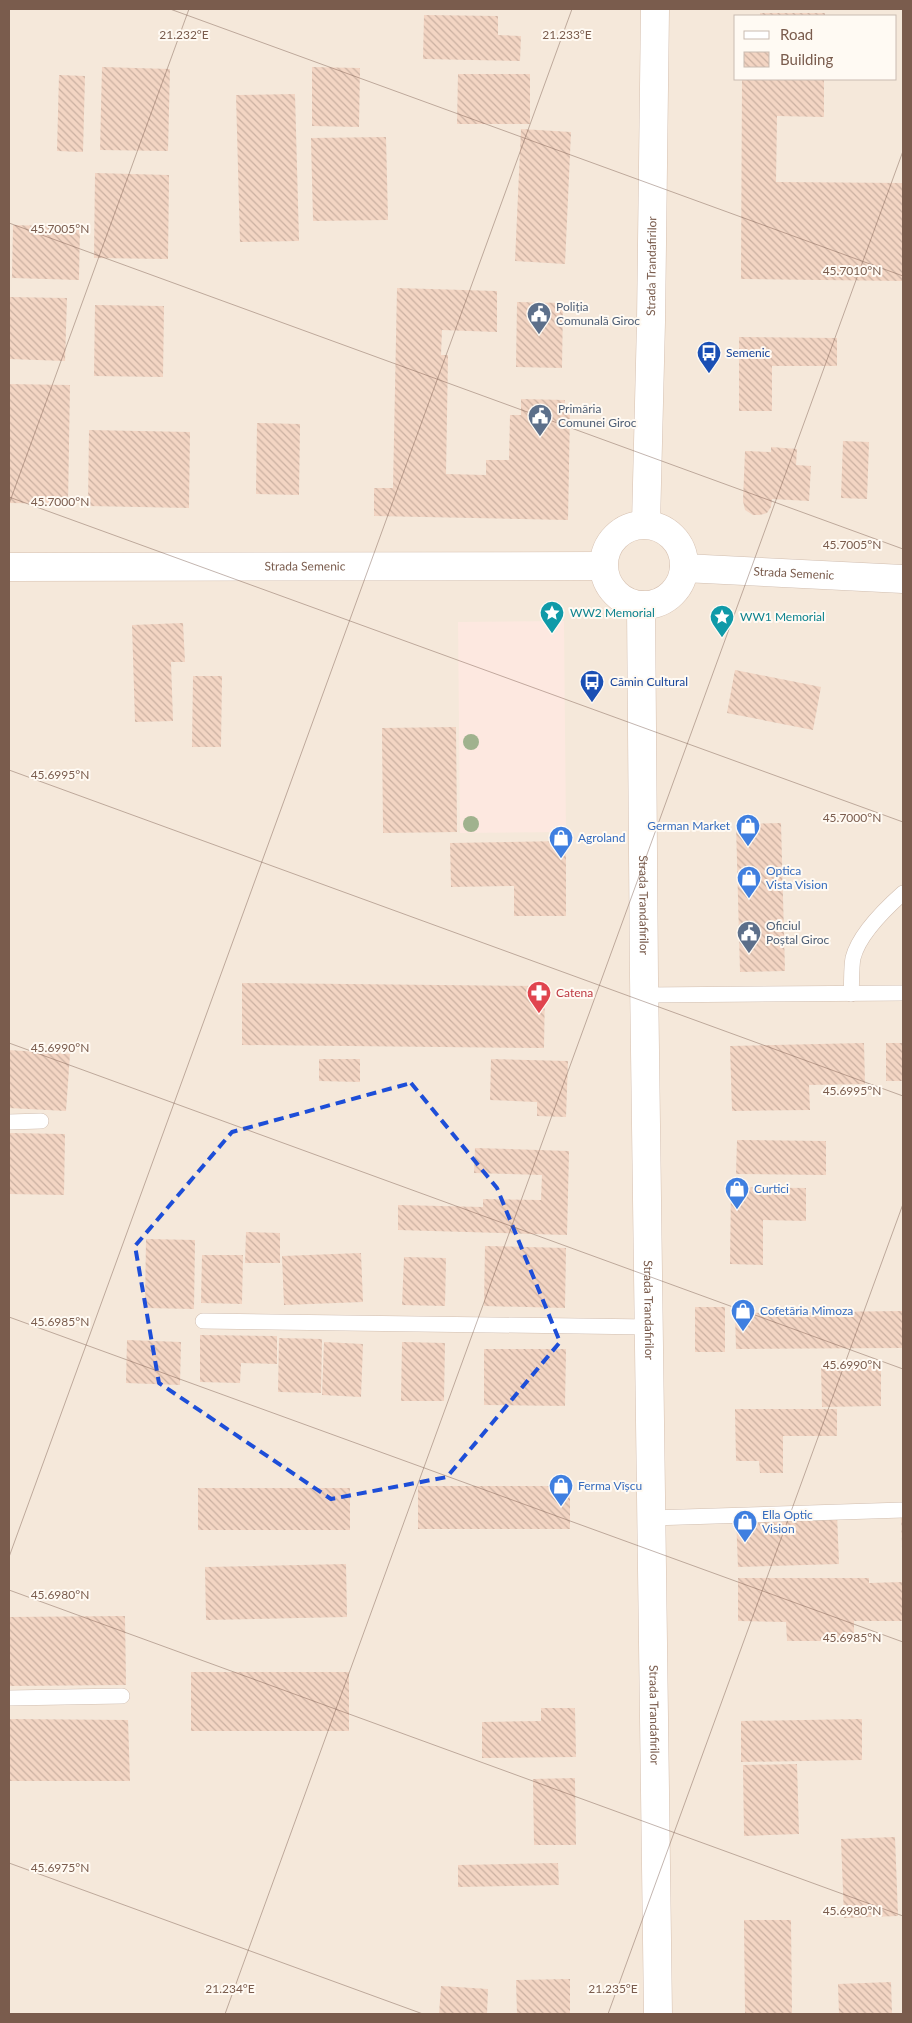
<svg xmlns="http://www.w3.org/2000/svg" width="912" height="2023" viewBox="0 0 912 2023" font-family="Lato,sans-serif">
  <defs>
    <pattern id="building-back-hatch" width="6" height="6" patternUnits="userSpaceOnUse" patternTransform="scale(1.25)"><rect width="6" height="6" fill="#f3d5c3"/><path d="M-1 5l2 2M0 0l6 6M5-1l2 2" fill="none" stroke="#cab0a1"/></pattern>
  </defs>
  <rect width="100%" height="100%" fill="#fdf6ec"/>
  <path fill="#f5e8da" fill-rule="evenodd" d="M9,9H903V2014H9ZM736,16H896V79H736Z"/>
  <path fill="#fde8e0" d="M564,621L566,832L460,833L458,622Z"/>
  <g fill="url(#building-back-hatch)">
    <rect x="760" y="13" width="65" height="3"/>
    <path d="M424,15L498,16V35L521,36L520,61L423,59Z"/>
    <path d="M102,67L170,69L168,151L100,150Z"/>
    <path d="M312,67L360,68L359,127L312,126Z"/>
    <path d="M458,74H530V124H457Z"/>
    <path d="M59,75L85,76L83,152L57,151Z"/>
    <path d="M742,79H824V117L777,116L776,182L903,183V281L741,279Z"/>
    <path d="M295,94L299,241L240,242L236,95Z"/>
    <path d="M521,129L571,132L565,264L515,261Z"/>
    <path d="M386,137L388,220L313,221L311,138Z"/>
    <path d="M95,173L169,175L168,259L94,258Z"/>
    <path d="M13,225L80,227L79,280L12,278Z"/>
    <path d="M397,288L497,291V332L442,330L441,355H448L446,474L486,475V460H509L510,415H521V399L565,400V412H570L568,520L374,516V488H393Z"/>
    <path d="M9,297L67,298L65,361L9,359Z"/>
    <path d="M517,302L563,303L562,368L516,367Z"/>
    <path d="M95,305L164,306L163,377L94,376Z"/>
    <path d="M739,337L837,338V366H772V411H739Z"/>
    <path d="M9,384L70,385L68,504L9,503Z"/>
    <path d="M257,423L300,424L299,495L256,494Z"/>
    <path d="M89,430L190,432L189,508L88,506Z"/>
    <path d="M843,441L869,442L867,499L841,498Z"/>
    <path d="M771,447L797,449L796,465L811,466L809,501L772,499L771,507L767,513L760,515H753L745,510L743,501L745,451L771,452Z"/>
    <path d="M183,623L185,662H171L173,721L135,722L132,625Z"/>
    <path d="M735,670L821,687L813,730L727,713Z"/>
    <path d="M193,676H222L221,747H192Z"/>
    <path d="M456,727L457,832L383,833L382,728Z"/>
    <path d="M781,823L785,971L740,972L736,824Z"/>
    <path d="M566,841V916H514V886L451,887L450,843Z"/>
    <path d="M242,983L545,986L544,1048L242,1045Z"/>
    <path d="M864,1043L865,1084L809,1085L810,1110L732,1111L730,1046Z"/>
    <rect x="886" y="1043" width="17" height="38"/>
    <path d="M9,1050L70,1054L66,1111L9,1108Z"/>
    <path d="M319,1059H360V1082L319,1081Z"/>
    <path d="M491,1059L568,1061L566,1117L537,1116V1102L490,1100Z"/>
    <path d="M9,1133L65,1134L64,1195L9,1194Z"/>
    <path d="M737,1140L826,1141V1175L736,1174Z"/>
    <path d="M475,1148L569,1151L567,1235L398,1230V1205L483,1207V1199L541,1200L542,1175L474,1173Z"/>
    <path d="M731,1187L806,1188V1221L763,1220V1265L730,1264Z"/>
    <path d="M246,1232L280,1233V1263H245Z"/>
    <path d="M146,1239L195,1240L194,1309L145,1308Z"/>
    <path d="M485,1246L566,1248L565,1308L484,1306Z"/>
    <path d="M361,1253L363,1302L284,1305L282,1256Z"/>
    <path d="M202,1255H243L242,1304L201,1303Z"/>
    <path d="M404,1257L446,1258L445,1306L402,1305Z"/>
    <rect x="695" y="1307" width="30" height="45"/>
    <path d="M903,1311V1348L736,1349L735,1313Z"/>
    <path d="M200,1335L277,1336V1364L241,1363L240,1383L200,1382Z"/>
    <path d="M279,1338L322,1339L321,1393L278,1392Z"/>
    <path d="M127,1340L181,1342L180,1385L126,1383Z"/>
    <path d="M324,1342L363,1344L361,1397L322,1395Z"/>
    <path d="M402,1342L445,1343L444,1401H401Z"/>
    <path d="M484,1349H566L565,1406L484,1405Z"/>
    <path d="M881,1365V1406L822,1407L821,1366Z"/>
    <path d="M735,1409H837V1436H783V1473H760L759,1461H736Z"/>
    <rect x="418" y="1486" width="152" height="43"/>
    <rect x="198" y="1488" width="152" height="42"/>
    <path d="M901,1512H903V1548H902Z"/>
    <path d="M837,1514L839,1564L738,1567L736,1517Z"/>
    <path d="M346,1564L347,1617L206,1620L205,1567Z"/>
    <path d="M738,1578H869V1583L903,1582V1621H854V1641H787L786,1622L738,1621Z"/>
    <path d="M125,1616L126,1685L9,1686V1617Z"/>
    <rect x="191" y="1672" width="158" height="59"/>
    <path d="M541,1708H575L576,1757L482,1758V1722L541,1721Z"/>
    <path d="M9,1719L128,1720L130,1781H9Z"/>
    <path d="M862,1719V1760L741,1762V1721Z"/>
    <path d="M797,1764L799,1834L744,1836L743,1765Z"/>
    <path d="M575,1778L576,1845H534L533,1779Z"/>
    <path d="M895,1837L898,1916L844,1918L841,1839Z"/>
    <path d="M558,1863L559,1885L458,1887V1865Z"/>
    <path d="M744,1920H791L792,2014H745Z"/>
    <path d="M570,1979V2014H517L516,1980Z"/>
    <path d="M891,1982L892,2014H839L838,1984Z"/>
    <path d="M441,1986L488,1989L487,2014H439Z"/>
  </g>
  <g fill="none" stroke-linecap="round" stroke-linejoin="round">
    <defs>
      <g id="lane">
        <path d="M851,994C852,983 851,969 853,958C859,934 885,909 903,893"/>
        <path d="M645,995L903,993"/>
        <path d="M9,1122L41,1121"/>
        <path d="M203,1321L649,1327"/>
        <path d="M651,1518L903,1510"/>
        <path d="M9,1698L122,1696"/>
      </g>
      <g id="street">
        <path id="s1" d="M684,568L903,579"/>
      </g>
      <g id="secondary">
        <path id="s2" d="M646,524L651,322L655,9"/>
        <circle cx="644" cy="565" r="40"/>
        <path id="s3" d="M9,567L603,566"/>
        <path id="s4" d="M641,605L644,977L658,2014"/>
      </g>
    </defs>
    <use href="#lane" stroke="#d1beb0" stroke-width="16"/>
    <use href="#street" stroke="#d1beb0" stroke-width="29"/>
    <use href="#secondary" stroke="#d6c0b0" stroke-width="29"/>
    <use href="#lane" stroke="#fff" stroke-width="15"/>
    <use href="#street" stroke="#fff" stroke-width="28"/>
    <use href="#secondary" stroke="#fff" stroke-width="28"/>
  </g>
  <g fill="#a0b28e">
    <circle cx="471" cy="742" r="8"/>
    <circle cx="471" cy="824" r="8"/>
  </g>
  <path fill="none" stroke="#1d4ed8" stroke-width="4" stroke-dasharray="10 6" stroke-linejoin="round" d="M411,1083L497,1188L560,1342L447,1477L331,1499L159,1383L135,1246L232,1132Z"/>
  <path fill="none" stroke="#7a5c4d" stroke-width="1" stroke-opacity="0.45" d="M170,9L903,276M9,223L903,549M9,497L903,822M9,504L189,9M9,770L903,1096M9,1043L903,1369M9,1317L903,1642M9,1557L572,9M9,1590L903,1916M9,1863L423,2014M225,2014L903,151M608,2014L903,1204"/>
  <defs>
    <symbol id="civic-pin" viewBox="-11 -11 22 30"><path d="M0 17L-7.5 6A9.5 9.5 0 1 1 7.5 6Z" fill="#5c6f8a" stroke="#fffaf3"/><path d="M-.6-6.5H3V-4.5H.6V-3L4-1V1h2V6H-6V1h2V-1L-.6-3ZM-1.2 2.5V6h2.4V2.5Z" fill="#fff"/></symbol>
    <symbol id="bus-pin" viewBox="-11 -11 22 30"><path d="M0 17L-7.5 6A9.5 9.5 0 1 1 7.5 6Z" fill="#1a4fb4" stroke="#fffaf3"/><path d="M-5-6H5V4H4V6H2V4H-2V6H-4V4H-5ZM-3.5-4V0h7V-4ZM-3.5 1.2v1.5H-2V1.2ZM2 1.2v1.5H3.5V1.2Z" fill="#fff"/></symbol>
    <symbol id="sight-pin" viewBox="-11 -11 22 30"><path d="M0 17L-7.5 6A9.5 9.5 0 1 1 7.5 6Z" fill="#0f9aa8" stroke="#fffaf3"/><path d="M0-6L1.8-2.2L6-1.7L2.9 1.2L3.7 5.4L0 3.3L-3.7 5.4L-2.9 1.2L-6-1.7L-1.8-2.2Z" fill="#fff"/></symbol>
    <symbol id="shop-pin" viewBox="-11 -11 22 30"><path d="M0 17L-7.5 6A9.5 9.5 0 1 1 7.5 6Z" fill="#3f7fe0" stroke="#fffaf3"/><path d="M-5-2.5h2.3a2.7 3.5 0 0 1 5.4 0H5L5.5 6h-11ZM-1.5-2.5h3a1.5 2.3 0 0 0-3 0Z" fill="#fff"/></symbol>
    <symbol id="pharmacy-pin" viewBox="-11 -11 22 30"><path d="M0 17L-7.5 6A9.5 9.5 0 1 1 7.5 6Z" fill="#e0444e" stroke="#fffaf3"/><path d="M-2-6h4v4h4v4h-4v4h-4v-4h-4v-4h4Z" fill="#fff"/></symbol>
  </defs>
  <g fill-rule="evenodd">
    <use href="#civic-pin" x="525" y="300" width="28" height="38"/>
    <use href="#bus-pin" x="695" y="339" width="28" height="38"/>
    <use href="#civic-pin" x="526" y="402" width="28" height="38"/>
    <use href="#sight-pin" x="538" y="599" width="28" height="38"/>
    <use href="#sight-pin" x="708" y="603" width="28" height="38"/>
    <use href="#bus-pin" x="578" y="668" width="28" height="38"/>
    <use href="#shop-pin" x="734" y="812" width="28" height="38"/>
    <use href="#shop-pin" x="547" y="824" width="28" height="38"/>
    <use href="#shop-pin" x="735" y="864" width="28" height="38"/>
    <use href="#civic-pin" x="735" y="919" width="28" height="38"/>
    <use href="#pharmacy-pin" x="525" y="979" width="28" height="38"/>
    <use href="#shop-pin" x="723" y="1175" width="28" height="38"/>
    <use href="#shop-pin" x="729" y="1297" width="28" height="38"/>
    <use href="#shop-pin" x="547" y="1472" width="28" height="38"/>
    <use href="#shop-pin" x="731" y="1508" width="28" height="38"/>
  </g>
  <g text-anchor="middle" stroke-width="4" stroke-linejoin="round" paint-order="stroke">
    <g font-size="12" fill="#7a5c4d" stroke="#fffaf3">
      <text dy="4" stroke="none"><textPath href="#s2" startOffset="258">Strada Trandafirilor</textPath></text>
      <text dy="4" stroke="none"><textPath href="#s3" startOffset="296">Strada Semenic</textPath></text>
      <text dy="4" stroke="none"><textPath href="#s1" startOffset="110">Strada Semenic</textPath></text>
      <text dy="4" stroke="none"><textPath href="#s4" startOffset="300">Strada Trandafirilor</textPath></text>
      <text dy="4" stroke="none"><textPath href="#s4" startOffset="705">Strada Trandafirilor</textPath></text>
      <text dy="4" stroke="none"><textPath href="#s4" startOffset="1110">Strada Trandafirilor</textPath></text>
    </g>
    <g font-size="12" fill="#4e5e75" stroke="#fffaf3" text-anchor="start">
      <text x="556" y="311">Poliția<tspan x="556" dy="14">Comunală Giroc</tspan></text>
      <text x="558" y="413">Primăria<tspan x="558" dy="14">Comunei Giroc</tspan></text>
      <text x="766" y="930">Oficiul<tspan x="766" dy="14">Poștal Giroc</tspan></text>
    </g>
    <g font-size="12" fill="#164399" stroke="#fffaf3" text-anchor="start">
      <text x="726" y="357">Semenic</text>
      <text x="610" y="686">Cămin Cultural</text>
    </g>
    <g font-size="12" fill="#0d838f" stroke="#fffaf3" text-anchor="start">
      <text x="570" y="617">WW2 Memorial</text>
      <text x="740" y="621">WW1 Memorial</text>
    </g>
    <g font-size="12" fill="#366cbe" stroke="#fffaf3" text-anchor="start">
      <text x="730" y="830" text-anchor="end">German Market</text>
      <text x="578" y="842">Agroland</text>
      <text x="766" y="875">Optica<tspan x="766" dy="14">Vista Vision</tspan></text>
      <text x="754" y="1193">Curtici</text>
      <text x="760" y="1315">Cofetăria Mimoza</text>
      <text x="578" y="1490">Ferma Vîșcu</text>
      <text x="762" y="1519">Ella Optic<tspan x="762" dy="14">Vision</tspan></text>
    </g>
    <g font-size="12" fill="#be3a42" stroke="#fffaf3" text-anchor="start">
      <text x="556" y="997">Catena</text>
    </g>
  </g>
  <g font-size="12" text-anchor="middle" fill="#7a5c4d" stroke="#fffaf3" stroke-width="4" stroke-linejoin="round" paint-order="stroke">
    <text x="184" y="39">21.232°E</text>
    <text x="567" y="39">21.233°E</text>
    <text x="60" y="233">45.7005°N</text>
    <text x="852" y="275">45.7010°N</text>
    <text x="60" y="506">45.7000°N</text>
    <text x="852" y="549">45.7005°N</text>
    <text x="60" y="779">45.6995°N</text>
    <text x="852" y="822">45.7000°N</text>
    <text x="60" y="1052">45.6990°N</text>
    <text x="852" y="1095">45.6995°N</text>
    <text x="60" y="1326">45.6985°N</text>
    <text x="852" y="1369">45.6990°N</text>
    <text x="60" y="1599">45.6980°N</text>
    <text x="852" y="1642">45.6985°N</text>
    <text x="60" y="1872">45.6975°N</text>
    <text x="852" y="1915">45.6980°N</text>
    <text x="230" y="1993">21.234°E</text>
    <text x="613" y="1993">21.235°E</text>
  </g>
  <rect width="912" height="2023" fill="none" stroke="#7a5c4d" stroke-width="20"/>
  <rect x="734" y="15" width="162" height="65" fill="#fffaf3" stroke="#cabbb1"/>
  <rect x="744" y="31" width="25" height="8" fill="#ffffff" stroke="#cabbb1"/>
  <text x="780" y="40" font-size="15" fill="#7a5c4d">Road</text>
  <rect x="744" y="52" width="25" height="15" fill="url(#building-back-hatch)" stroke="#cabbb1"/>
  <text x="780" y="65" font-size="15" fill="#7a5c4d">Building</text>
</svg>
